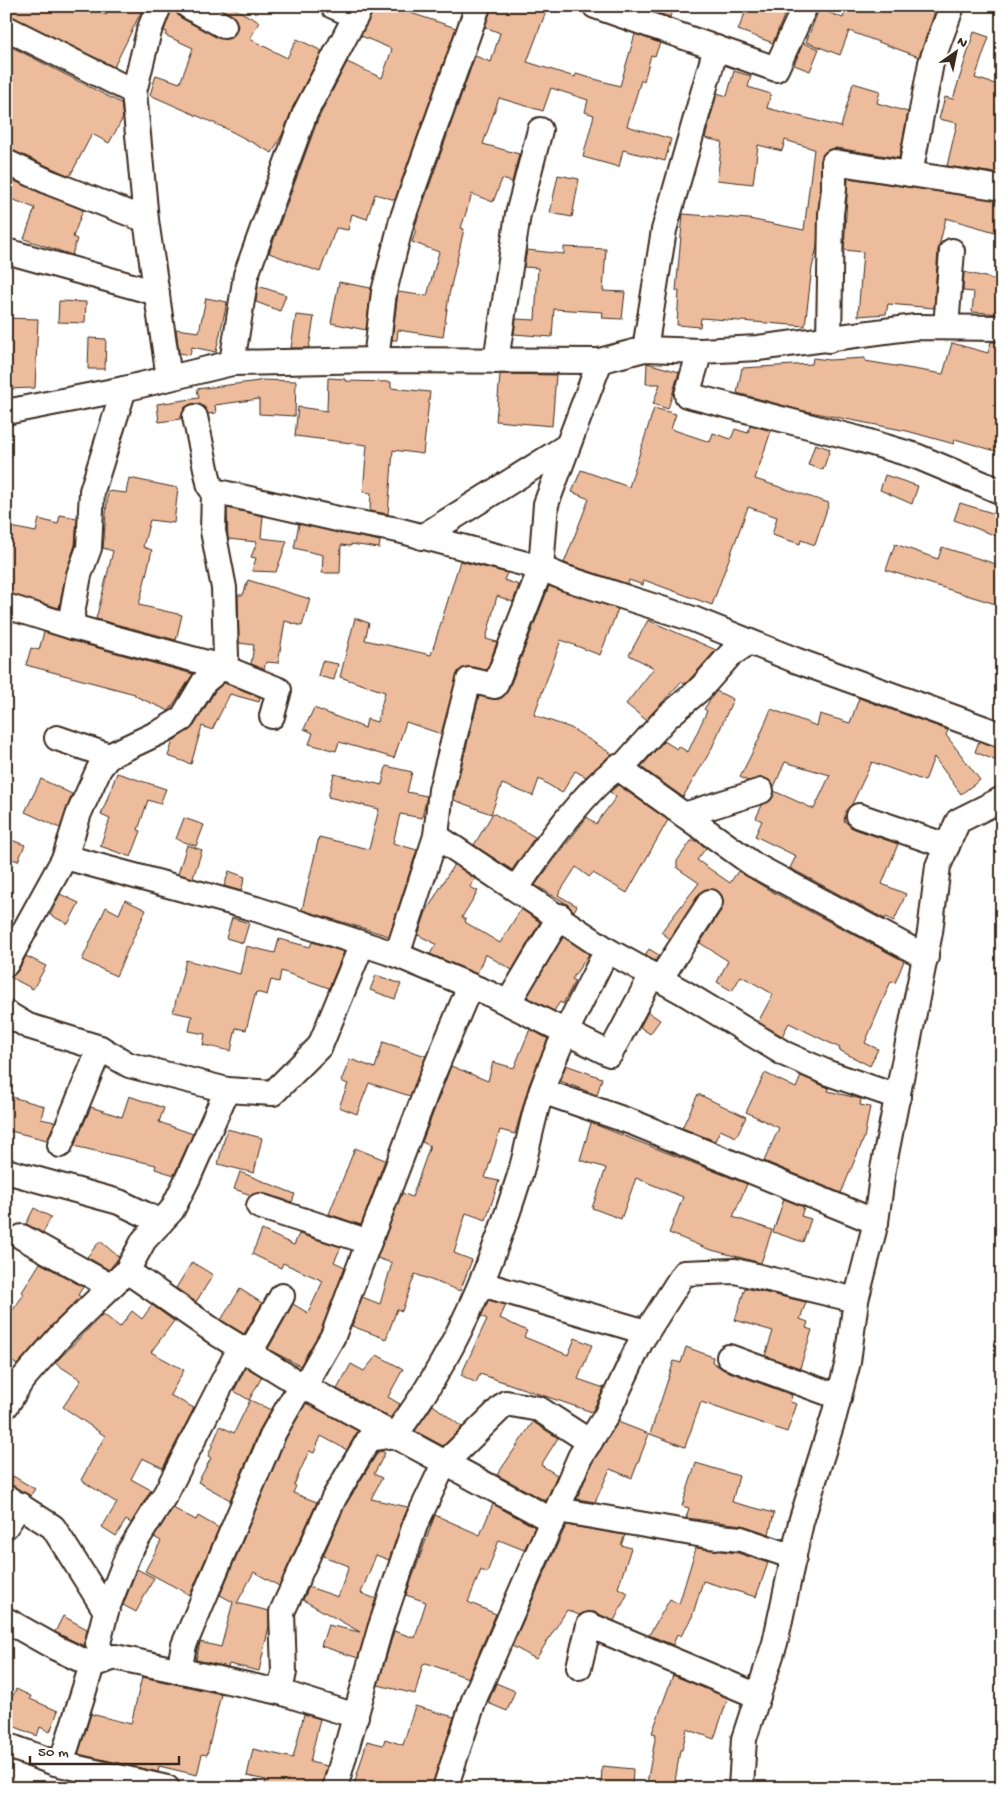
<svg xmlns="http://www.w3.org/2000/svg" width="1008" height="1794" viewBox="0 0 1008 1794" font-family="'Gochi Hand',sans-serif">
  <rect width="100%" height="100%" fill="#fff"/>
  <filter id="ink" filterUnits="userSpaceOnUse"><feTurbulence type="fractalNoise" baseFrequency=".02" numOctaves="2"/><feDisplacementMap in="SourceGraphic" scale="10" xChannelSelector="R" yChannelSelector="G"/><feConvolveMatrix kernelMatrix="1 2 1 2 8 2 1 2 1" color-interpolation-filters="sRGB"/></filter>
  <g filter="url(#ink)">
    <g fill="#ecbc9c" stroke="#3b2a1e">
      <path d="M6,6H88L106,15L109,8L105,6H144L114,67L6,14Z"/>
      <path d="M172,6L181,18L218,38H231L236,32L238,25L235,19L217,6H230L259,22L250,39L287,58L297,39L322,51L293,107L282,135L272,153L225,128L150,95L156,75L180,83L193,48L165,35L167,32L164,31Z"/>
      <path d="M375,6H411L408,12L456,28L395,200L375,194L367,219L352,214L348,230L336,228L320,272L269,253L318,119L347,62L382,78L392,49L361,36Z"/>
      <path d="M499,6H548L527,62L575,77L576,74L620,86L635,34L660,43L655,56L651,55L644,81L641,80L627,126L671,139L665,161L623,150L619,167L583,157L594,115L585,112L588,100L551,88L543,111L499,98L483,144L519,154L512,182L502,179L493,202L472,194L461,228L464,229L449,295L443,337L398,330L397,340H392L398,292L427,296L439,252L412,242L416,230L414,229L475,56L491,62L500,33L485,27L491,10L497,12Z"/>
      <path d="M643,6H674L670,17L643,8Z"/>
      <path d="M748,6H788L773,43L738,30Z"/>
      <path d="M847,6H937L919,57L849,31L840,55L806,42L819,9L843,18Z"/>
      <path d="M974,32L989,37L975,78L1002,86V174L947,166L957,123L939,119L945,97L953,99Z"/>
      <path d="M803,43L819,49L810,71L794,65Z"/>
      <path d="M6,44L121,103L123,118L109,143L92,134L70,176L6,148Z"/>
      <path d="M734,71L751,76L748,87L771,94L767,108L841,127L853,83L880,91L877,103L908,112L899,158L836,148L828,150L822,155L817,247L812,268L805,326L701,318L700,327L677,325L679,291H676L683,214L749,219L804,230L814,149L785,140L782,151L758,145L753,184L717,180L722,142L705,138L717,93L727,96Z"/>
      <path d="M558,175L579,179L572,217L550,213Z"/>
      <path d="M6,177L83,210L73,237L77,239L72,255L24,239L35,208L6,197Z"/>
      <path d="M848,178L1002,201V234L946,218L938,250L934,308L888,304L886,314L858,316L863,252L844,250Z"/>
      <path d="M564,247L606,249L603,291L625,292L622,319L602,318L603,312L554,309L552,337L514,334L516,319L535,320L538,268L524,267L527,250L564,254Z"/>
      <path d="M964,272L1002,281V314L972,312L974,292L963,291Z"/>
      <path d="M339,282L371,288L366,330L331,323Z"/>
      <path d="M258,286L286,295L280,311L256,302Z"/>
      <path d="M206,298L227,302L216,352L192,347L190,355L179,353L176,329L199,332Z"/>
      <path d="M59,301L86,302L85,323L58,322Z"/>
      <path d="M296,315L314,317L309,348H291Z"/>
      <path d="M6,318L38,319L35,388L6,389Z"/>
      <path d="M89,338L106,339L105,369H88Z"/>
      <path d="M991,342H1002V453L955,439L954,444L907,431L800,410L737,393L742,368L812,364L813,358L829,360L865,358V361L943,374L952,343L988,353Z"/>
      <path d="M647,363L679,372L668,409L653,404L660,384H646Z"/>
      <path d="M500,374L556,375L552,426L496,421Z"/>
      <path d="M328,378L345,379V381L391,382V388L430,392L423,454L393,450L388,514L370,511L371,493L363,492L367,445L295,436L298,407L327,411Z"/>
      <path d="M259,380L296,381L295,416L259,414V399L215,405L216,413L208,414L200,404H192L185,407L180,419L159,422L157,404L199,398L197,389L259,381Z"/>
      <path d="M654,408L676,414L671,429L710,442L713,433L731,439L735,429L748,433L750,425L771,431L755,479L829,503L815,545L801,540L800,544L772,535L777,517L748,507L712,605L644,580L643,585L629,580L628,584L564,563L589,499L572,492L581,470L629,487Z"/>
      <path d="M815,444L830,449L823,470L808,465Z"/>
      <path d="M885,475L918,486L912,504L880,490Z"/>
      <path d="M129,478L178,488L174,523L150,520L143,547L152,550L139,605L182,615L176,640L96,619L113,551L103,548L108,491L126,493Z"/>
      <path d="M960,503L1002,516V538L954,520Z"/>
      <path d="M227,508L263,516L261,538L287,541L276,572L252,571L256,558L251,557L257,542L228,539Z"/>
      <path d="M60,515L77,518L75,545L66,572L59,608L6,593V526L36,532L39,519L58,524Z"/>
      <path d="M299,524L380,541L379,548L351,544V546L341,545L340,573H322L323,555L294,548Z"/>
      <path d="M895,544L938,559L942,547L1002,566V606L886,570Z"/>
      <path d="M460,561L507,573L504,580L519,585L513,602L497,596L486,639L497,642L487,670L466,667L459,671L441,734L406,722L394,758L339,742L336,751L309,744L313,733L304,729L314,708L365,728L367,719L377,722L385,692L340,677L355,618L369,623L365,640L431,655Z"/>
      <path d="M248,580L310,599L302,626L285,621L278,663L266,662L264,669L251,664L254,645L239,643L238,595H243Z"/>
      <path d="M549,586L618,609L600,655L561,640L534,715L571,728L612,754L586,777L575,771L562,793L539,779L533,796L502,784L491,814L454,800L455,792L479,696L498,699L508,691Z"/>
      <path d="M648,620L716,650L690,679L685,684L681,682L646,720L626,704L654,668L629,655Z"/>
      <path d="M44,632L69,640L193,674L169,711L135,696V694L26,665L31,648L39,650Z"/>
      <path d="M322,661L338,664L334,680L318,676Z"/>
      <path d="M224,683L260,697L259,702L230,694L212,730L202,726L191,764L168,756L173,741L194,726L215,691Z"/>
      <path d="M716,691L733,699L711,750L683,797L641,767L664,741L677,749L678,746L688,752L707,711L704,709Z"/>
      <path d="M859,698L948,730L946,735L980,780L961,794L934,757L925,781L872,762L852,804L846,811L844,821L855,829L898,844L882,884L906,894L894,921L886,917L885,919L790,868L796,856L755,836L762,821L756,818L762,805L771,800L774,791L814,809L830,775L785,762L774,787L764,778L748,781L740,777L758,741L771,709L817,726L820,714L850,723Z"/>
      <path d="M979,741L1002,748V763L975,752Z"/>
      <path d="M386,766L412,772L407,792L427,796L422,818L400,814L393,843L417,850L389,936L302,910L319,837L369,849L379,809L328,797L334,774L382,785Z"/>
      <path d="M117,773L166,789L160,804L148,800L138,830L141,831L131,857L100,846L110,819L101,815Z"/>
      <path d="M41,779L72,794L60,828L25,812Z"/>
      <path d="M618,785L668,820L627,893L593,873L589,877L576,867L558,895L577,906L574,911L567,904L535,885L587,817L596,824L616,797L610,792Z"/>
      <path d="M493,813L535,837L512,870L474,845Z"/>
      <path d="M184,818L204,825L196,846L176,839Z"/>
      <path d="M6,838L25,845L18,861L6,857Z"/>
      <path d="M691,841H697L706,848L697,860L730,883L738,871L773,892L904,961L895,983L891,981L865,1043L878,1049L870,1066L839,1050L840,1048L789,1023L782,1036L758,1022L773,994L741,976L732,991L717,982L728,961L700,943L722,909V896L717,890H704L699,894L670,939L661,932L699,883L677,868V861Z"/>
      <path d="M187,845L202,850L193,878L178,874Z"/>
      <path d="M454,864L475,879L470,887L478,891L462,917L466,920L465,922L500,943L521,909L540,922L512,970L485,954L477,974L430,954L436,944L418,935L426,912Z"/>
      <path d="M229,871L245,877L241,891L224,886Z"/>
      <path d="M60,894L79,903L68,924L50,915Z"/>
      <path d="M125,900L146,910L116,976L82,960L106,907L119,914Z"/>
      <path d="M232,918L249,923L243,943L226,938Z"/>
      <path d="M563,937L589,954L572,979L575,981L563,1004L560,1002L554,1011L527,997Z"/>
      <path d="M279,939L310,947L312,942L344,952L329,988L281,971L279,982L271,980L267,995L256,992L246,1030L236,1028L231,1051L203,1045L205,1034L189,1031L192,1016L173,1012L186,960L240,974L246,946L275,953Z"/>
      <path d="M649,949L659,955L655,961L645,955Z"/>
      <path d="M26,956L46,966L33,989L10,977L18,971Z"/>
      <path d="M376,975L401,984L395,999L370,990Z"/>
      <path d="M648,1012L660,1020L650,1034L640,1027Z"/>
      <path d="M530,1029L548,1039L529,1085L515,1134L500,1130L485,1178L499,1181L486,1220L466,1213L454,1253L472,1260L460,1291L415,1274L402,1311L397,1309L386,1339L352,1326L362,1297L380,1304L392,1263L377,1258L402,1193L412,1197L430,1146L422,1142L451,1066L488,1081L493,1062L514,1068Z"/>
      <path d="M383,1042L426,1056L410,1096L369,1083L357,1114L339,1107L348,1084L341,1081L350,1059L375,1068Z"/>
      <path d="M566,1065L602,1078L597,1095L560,1081Z"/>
      <path d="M765,1073L796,1088L801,1076L829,1088L828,1091L861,1099L860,1105L870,1107L864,1138L841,1193L764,1161L779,1128L746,1112Z"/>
      <path d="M698,1094L746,1117L736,1137L720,1130L715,1141L682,1128Z"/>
      <path d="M8,1096L44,1106L41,1119L55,1122L47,1140L6,1130Z"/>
      <path d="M129,1096L164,1108L159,1122L193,1134L174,1175L155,1169L156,1165L74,1146L91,1107L122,1117Z"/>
      <path d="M591,1123L747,1184L733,1217L772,1230L761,1263L708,1249L669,1233L683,1197L636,1178L621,1219L592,1208L606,1168L580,1160Z"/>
      <path d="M227,1129L262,1138L254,1173L218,1164Z"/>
      <path d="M355,1148L385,1160L361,1225L329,1214Z"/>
      <path d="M240,1172L295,1194L292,1202L263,1193L251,1195L234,1189Z"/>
      <path d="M784,1199L804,1207L801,1216L811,1219L803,1242L773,1232Z"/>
      <path d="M34,1208L51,1217L43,1233L26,1224Z"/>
      <path d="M262,1230L294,1245L299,1234L341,1247L334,1262L345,1267L322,1328L300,1366L268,1349L293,1304L308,1313L323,1281L283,1263L281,1268L252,1254Z"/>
      <path d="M100,1241L119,1257L109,1270L87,1257Z"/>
      <path d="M192,1262L213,1275L196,1302L176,1288Z"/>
      <path d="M40,1263L83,1287L78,1295L81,1297L53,1324L17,1365L6,1357V1320L24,1294L22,1292Z"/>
      <path d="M745,1288L806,1302L800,1319L808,1322L806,1328L812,1330L800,1368L765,1356L773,1331L735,1320Z"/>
      <path d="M240,1289L262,1303L244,1334L221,1320Z"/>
      <path d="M488,1300L506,1305L500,1318L527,1331L524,1337L568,1355L575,1338L592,1345L578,1379L604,1388L592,1412L480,1374L476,1383L461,1375L487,1319L481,1316Z"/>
      <path d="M152,1305L174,1321L151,1352L184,1370L170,1395L194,1408L163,1468L142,1458L131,1479L151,1490L131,1523L126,1520L116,1536L102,1527L117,1503L81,1480L105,1436L63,1407L81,1380L55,1363L103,1314L120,1327L132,1311L142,1319Z"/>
      <path d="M686,1347L713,1357L712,1362L724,1370L792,1395L790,1402L797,1404L787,1432L701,1402L685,1447L650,1434L674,1361L681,1363Z"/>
      <path d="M377,1355L403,1369L388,1397L400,1404L390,1418L337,1389L351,1364L364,1371Z"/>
      <path d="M246,1367L262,1377L249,1400L234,1391Z"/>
      <path d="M250,1400L271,1410L261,1427L230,1500L198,1482L211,1458L208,1456L220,1426L234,1433Z"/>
      <path d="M306,1403L358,1431L347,1450L321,1436L314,1453L309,1451L294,1485L296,1486L293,1493L317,1502L279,1586L254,1572L237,1603L269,1611V1626L259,1671L229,1664L228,1667L196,1660L200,1642L221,1647L233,1602L220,1595L286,1438Z"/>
      <path d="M433,1405L462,1427L443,1446L415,1431Z"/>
      <path d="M533,1422L558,1438L541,1465L557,1475L546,1501L497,1475Z"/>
      <path d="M618,1422L649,1434L632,1478L610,1469L595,1502L577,1499L592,1463Z"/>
      <path d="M381,1451L385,1453L374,1474L382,1478L371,1499L408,1507L389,1560L376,1555L361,1593L376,1599L358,1658L321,1646L328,1625L360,1632L303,1600L309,1587L338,1597L349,1566L323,1556L346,1504L378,1452Z"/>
      <path d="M696,1463L739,1476L732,1502L774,1513L769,1534L742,1525L686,1518L689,1508L682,1506Z"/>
      <path d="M13,1476L35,1489L30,1496L8,1484Z"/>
      <path d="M493,1504L535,1527L524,1550L499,1540L487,1573L481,1570L468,1602L496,1614L468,1678L426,1663L423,1664L415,1694L378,1685L394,1631L415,1638L426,1602L406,1595L435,1515L480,1535Z"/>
      <path d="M173,1508L196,1520L198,1516L219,1528L190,1595L145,1571L161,1541L154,1537Z"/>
      <path d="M566,1525L625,1535L621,1545L631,1548L618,1588L628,1593L614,1621L594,1612H586L579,1615L567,1610L536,1659L512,1646Z"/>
      <path d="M696,1548L738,1553L768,1563L756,1597L703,1581L692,1617L681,1636L677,1634L673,1645L649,1635L670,1599L679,1604Z"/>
      <path d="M137,1569L154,1578L136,1612L123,1605Z"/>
      <path d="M63,1616L87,1629L84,1646L55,1632Z"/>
      <path d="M673,1675L728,1698L714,1739L687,1729L682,1750H680L674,1788L647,1783L656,1734L652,1733Z"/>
      <path d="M142,1677L221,1694L207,1755L202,1754L197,1775L159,1766L158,1772L78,1754L91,1714L131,1724Z"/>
      <path d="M496,1683L515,1691L507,1711L488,1703Z"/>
      <path d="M16,1689L31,1696L30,1699L58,1711L50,1732L40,1727L37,1736L6,1723V1710Z"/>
      <path d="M415,1706L454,1717L432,1788H353L367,1741L383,1745L385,1739L403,1745Z"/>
      <path d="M304,1714L320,1719L310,1762L327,1766L322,1788H264L266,1780L247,1776L253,1749L293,1758Z"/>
      <path d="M602,1766L633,1769L632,1788H601Z"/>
    </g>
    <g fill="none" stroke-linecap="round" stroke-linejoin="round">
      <defs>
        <g id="minor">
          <path d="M159,6L149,31L134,92L146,220L169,378"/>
          <path d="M188,6L224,26"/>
          <path d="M333,6L356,16"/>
          <path d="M595,6L716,48"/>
          <path d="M6,28L134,92"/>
          <path d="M6,162L51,183L146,220"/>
          <path d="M910,174L1002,188"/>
          <path d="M6,251L157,293"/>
          <path d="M946,327L952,251"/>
          <path d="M829,340L831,214L834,189V162L910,174L931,63L952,6"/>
          <path d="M645,349L664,230L716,48L776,69L805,6"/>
          <path d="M700,351L687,395L859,439L916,456L1002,492"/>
          <path d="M376,360L384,292L402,220L478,6"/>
          <path d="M496,361L518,214L540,130"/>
          <path d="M232,363L246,275L271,206L305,113L361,6"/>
          <path d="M6,412L124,389L232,363L376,360L599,361L645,349L700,351L758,348L915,327L1002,328"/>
          <path d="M214,491L342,520L398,530L541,568L565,578L693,619L795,660L1002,735"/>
          <path d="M422,537L567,446"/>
          <path d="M6,606L73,627L222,667L279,690L272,716"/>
          <path d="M73,627L72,613L79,575L89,548L92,491L124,389"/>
          <path d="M57,738L109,756"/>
          <path d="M617,767L754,865L926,957"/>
          <path d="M684,815L761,791"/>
          <path d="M859,816L947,846"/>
          <path d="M436,836L607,950L683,992L785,1054L828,1073L898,1097"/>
          <path d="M65,857L256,909L397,955L490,994L610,1054L652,975"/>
          <path d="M516,889C536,859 593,777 624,765L667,717L700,689L730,655L749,642"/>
          <path d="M397,955L436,836L441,790L469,680L495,686L541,568L546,504L600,361"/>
          <path d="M6,964L65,857L79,813L99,769L109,756L162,731L182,719L204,682L222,667L226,657L224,588L213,531L214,491L210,487L195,417"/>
          <path d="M660,979L710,902"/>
          <path d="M508,1003L560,916"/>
          <path d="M6,1013L28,1026L100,1048L129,1065L227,1090L273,1093L320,1046L362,944"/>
          <path d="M542,1091L634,1123L876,1222"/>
          <path d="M60,1145L100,1048"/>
          <path d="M6,1171L119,1202L161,1222"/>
          <path d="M259,1206L369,1242"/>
          <path d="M22,1237L110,1286"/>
          <path d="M127,1271L218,1334L301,1385L553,1521"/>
          <path d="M482,1284L646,1332"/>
          <path d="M249,1354L282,1296"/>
          <path d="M729,1357L839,1397"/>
          <path d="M304,1387L333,1336L433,1074L470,986"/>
          <path d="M6,1406L22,1380L63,1333L127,1271L144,1240L172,1210L188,1178L227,1090"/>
          <path d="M6,1497L53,1527L106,1611"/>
          <path d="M558,1510L709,1536L741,1539L794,1557"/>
          <path d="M6,1526L20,1505"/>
          <path d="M6,1620L56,1648L92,1665"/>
          <path d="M104,1661L98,1643L106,1611L129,1552L166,1493L240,1348"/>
          <path d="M579,1667L589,1625L758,1696"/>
          <path d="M179,1671L184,1645L274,1432L301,1385"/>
          <path d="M280,1692L284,1672L282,1612L334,1498L369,1439L395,1435C454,1358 490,1270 519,1178C528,1149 532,1119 542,1090C559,1041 584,996 607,950"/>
          <path d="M6,1745L55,1763L167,1788"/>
          <path d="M61,1764L92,1665L115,1657L280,1692L356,1716"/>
          <path d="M335,1788L380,1629L415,1525L444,1464L506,1403L539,1409L590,1442"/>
          <path d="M445,1788L475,1697L580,1457L606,1416L641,1341L684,1273L735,1271L856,1300"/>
          <path d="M741,1788L744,1739L775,1643L801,1522L834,1416L848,1362L856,1300L876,1222L883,1169L930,932L938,866L958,821L1002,799"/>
        </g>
      </defs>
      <use href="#minor" stroke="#3b2a1e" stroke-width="28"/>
      <use href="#minor" stroke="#fff" stroke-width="24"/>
    </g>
  </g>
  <rect width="1008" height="1794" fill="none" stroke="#fff" stroke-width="25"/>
  <rect x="12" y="12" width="983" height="1769" fill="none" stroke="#3b2a1e" stroke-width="2" filter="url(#ink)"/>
  <g transform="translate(956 52) rotate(33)" stroke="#ffffff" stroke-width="4" paint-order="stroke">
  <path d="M0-4L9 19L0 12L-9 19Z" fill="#3b2a1e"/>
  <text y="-8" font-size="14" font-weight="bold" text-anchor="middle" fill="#3b2a1e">N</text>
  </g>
  <path d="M30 1756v8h149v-8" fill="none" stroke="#3b2a1e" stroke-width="2.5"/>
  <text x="38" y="1756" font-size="15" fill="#3b2a1e" stroke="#ffffff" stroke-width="4" paint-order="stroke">50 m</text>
</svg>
